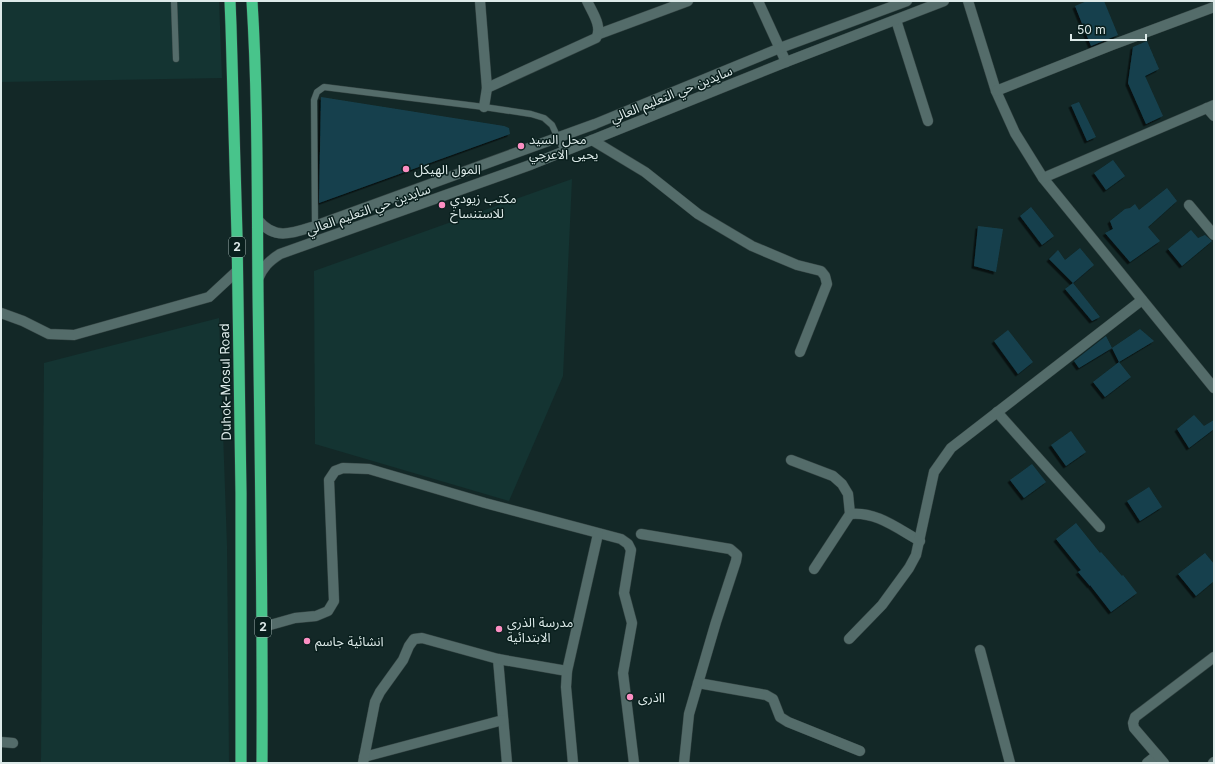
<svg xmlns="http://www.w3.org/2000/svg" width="1215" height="764" viewBox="0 0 1215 764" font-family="Inter,'Noto Sans Arabic',sans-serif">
  <defs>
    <filter id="shadow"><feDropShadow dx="-2.5" dy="2.5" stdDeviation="0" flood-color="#0009"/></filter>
  </defs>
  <rect width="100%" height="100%" fill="#132827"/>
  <g fill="#143432">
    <path d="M1,1H219L222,78L1,82Z"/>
    <path d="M572,179L563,376L509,501L315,444L314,271Z"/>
    <path d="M219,318L227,546L229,763H41L44,363Z"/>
  </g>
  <g fill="#17414e" filter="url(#shadow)">
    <path d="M1087,1H1104L1118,35L1091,46L1075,6Z"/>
    <path d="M1147,41L1159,69L1145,76L1163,116L1146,124L1128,83L1133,47Z"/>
    <path d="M321,97L504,126L509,128L510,134L319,203Z"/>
    <path d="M1079,102L1096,137L1087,141L1071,105Z"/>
    <path d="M1113,160L1125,176L1106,190L1094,173Z"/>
    <path d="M1167,188L1177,201L1148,227L1160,241L1130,262L1105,233L1113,229L1110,221L1125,209L1130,208L1135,204L1139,210Z"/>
    <path d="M1031,207L1054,236L1042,245L1020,216Z"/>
    <path d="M978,226L1003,229L996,272L974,266Z"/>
    <path d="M1191,230L1198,238L1205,235L1212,241L1182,266L1168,249Z"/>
    <path d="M1080,248L1094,265L1073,283L1049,259L1058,250L1065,260Z"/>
    <path d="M1073,283L1100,317L1092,321L1065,289Z"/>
    <path d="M1140,329L1154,341L1119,362L1112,348Z"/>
    <path d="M1008,330L1033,362L1018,374L994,341Z"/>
    <path d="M1106,336L1112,348L1079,368L1074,361Z"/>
    <path d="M1119,362L1131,377L1105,397L1093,382Z"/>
    <path d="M1194,415L1204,426L1214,420V429L1189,448L1177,429Z"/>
    <path d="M1071,431L1086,452L1066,466L1051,445Z"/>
    <path d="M1032,464L1046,482L1024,498L1010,480Z"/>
    <path d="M1149,487L1162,507L1140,521L1127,501Z"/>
    <path d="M1076,523L1100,553L1101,552L1122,576L1123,575L1137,593L1111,612L1090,585V586L1078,572L1081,570L1056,539Z"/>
    <path d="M1205,553L1214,564V581L1196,596L1178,574Z"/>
  </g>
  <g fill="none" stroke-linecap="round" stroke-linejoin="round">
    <defs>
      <g id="service">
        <path d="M174,1L176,59"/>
        <path d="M315,226L314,100L317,92L324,87L484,107L531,114L544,118L552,125L564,151"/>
      </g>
      <g id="minor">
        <path d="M480,1L487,88L484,107"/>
        <path d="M968,1L996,91L1015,133L1043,178L1214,388"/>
        <path d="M896,20L928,121"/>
        <path d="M599,34L688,1"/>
        <path d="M487,88L596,38C603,27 592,12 587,1"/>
        <path d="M996,91L1112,45L1214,7"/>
        <path d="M1207,108L1214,116"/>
        <path d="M592,140L645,172L698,214L752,246L797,265L821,271L825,276L827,284L800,352"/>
        <path d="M1043,178L1214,105"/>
        <path d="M1189,205L1214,235"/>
        <path d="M997,412L1100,527"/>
        <path d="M791,460L833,476L842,484L848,494L850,514L814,569"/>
        <path d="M850,514C876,511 898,529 920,541"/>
        <path d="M641,534L730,549L737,555L736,561L716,622L689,714L684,763"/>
        <path d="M263,627L295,618L316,616L328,611L334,601L329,480L335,471L343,468L369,469L485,503L621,539L628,544L631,550L624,593L632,623L623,673L634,763"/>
        <path d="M849,639L882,605L909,568L916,555L934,472L951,448L1142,300"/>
        <path d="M980,650L1010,763"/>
        <path d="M498,659L507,763"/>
        <path d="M698,683L766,695L773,699L780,717L788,722L860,751"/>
        <path d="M1,742L13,743"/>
        <path d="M364,757L503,720"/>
        <path d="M363,763L375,702L380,692L403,660L409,646L414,639L422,638L498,659L567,671"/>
        <path d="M573,763L566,687L567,671L598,534"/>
        <path d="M1147,763L1157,755"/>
        <path d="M1164,763L1134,728L1133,723L1135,717L1214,657"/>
        <path d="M1213,763L1214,762"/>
      </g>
      <g id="tertiary">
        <path d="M758,1L786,62"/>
        <path d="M1,313L23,321L49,334L74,335L209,297L237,271"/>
      </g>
      <g id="secondary">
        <path d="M258,220C275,241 293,233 315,226L595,124L780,48L907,1"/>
        <path d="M258,279C263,267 269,261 280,254L530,165L786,62L944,1"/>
      </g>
      <g id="trunk">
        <path d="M230,1L231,26L237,235L241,493V763"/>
        <path d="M252,1C258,98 257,195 258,292C260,449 263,606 262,763"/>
      </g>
    </defs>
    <use href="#service" stroke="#354544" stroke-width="7"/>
    <use href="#minor" stroke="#354544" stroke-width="11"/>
    <use href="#tertiary" stroke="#354544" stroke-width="11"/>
    <use href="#secondary" stroke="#354544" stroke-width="11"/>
    <use href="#trunk" stroke="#354544" stroke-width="12"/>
    <use href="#service" stroke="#546c6a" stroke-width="6"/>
    <use href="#minor" stroke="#546c6a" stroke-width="10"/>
    <use href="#tertiary" stroke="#546c6a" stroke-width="10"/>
    <use href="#secondary" stroke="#546c6a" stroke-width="10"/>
    <use href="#trunk" stroke="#48c48b" stroke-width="11"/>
  </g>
  <g fill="#fc8fc3" stroke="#091f1d" stroke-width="1.5">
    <circle cx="521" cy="146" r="4"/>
    <circle cx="406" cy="169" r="4"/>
    <circle cx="442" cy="205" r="4"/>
    <circle cx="499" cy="629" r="4"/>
    <circle cx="307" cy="641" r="4"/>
    <circle cx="630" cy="697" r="4"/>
  </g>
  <g text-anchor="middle" stroke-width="3" stroke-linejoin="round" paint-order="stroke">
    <g fill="#091f1d" stroke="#9dadac" stroke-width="1">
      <rect x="229" y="237" width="16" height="20" rx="3"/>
      <rect x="255" y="617" width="16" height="20" rx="3"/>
    </g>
    <g font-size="12" font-weight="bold" fill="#ddeae9">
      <text x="237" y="251">2</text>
      <text x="263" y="631">2</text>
    </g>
    <g font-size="13" fill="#ddeae9" stroke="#091f1d">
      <text transform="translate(671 94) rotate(-22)" y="5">سايدين حي التعليم العالي</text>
      <text transform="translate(368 209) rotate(-19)" y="5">سايدين حي التعليم العالي</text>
      <text transform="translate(225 382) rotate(-91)" y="5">Duhok-Mosul Road</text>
    </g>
    <g font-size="13" fill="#ddeae9" stroke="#091f1d" text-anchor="start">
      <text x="529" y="144">محل السيد<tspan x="529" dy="15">يحيى الاعرجي</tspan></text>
      <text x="414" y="174">المول الهيكل</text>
      <text x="450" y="203">مكتب زيودي<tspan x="450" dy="15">للاستنساخ</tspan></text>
      <text x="507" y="627">مدرسة الذرى<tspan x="507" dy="15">الابتدائية</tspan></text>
      <text x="315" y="646">انشائية جاسم</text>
      <text x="638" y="702">ااذرى</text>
    </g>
  </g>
  <rect width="1215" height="764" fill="none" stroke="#ddeae9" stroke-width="4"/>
  <path d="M1071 34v6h75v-6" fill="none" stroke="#ddeae9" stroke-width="2"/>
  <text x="1077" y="34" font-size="12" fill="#ddeae9" stroke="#091f1d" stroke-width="3" paint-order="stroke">50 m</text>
</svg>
